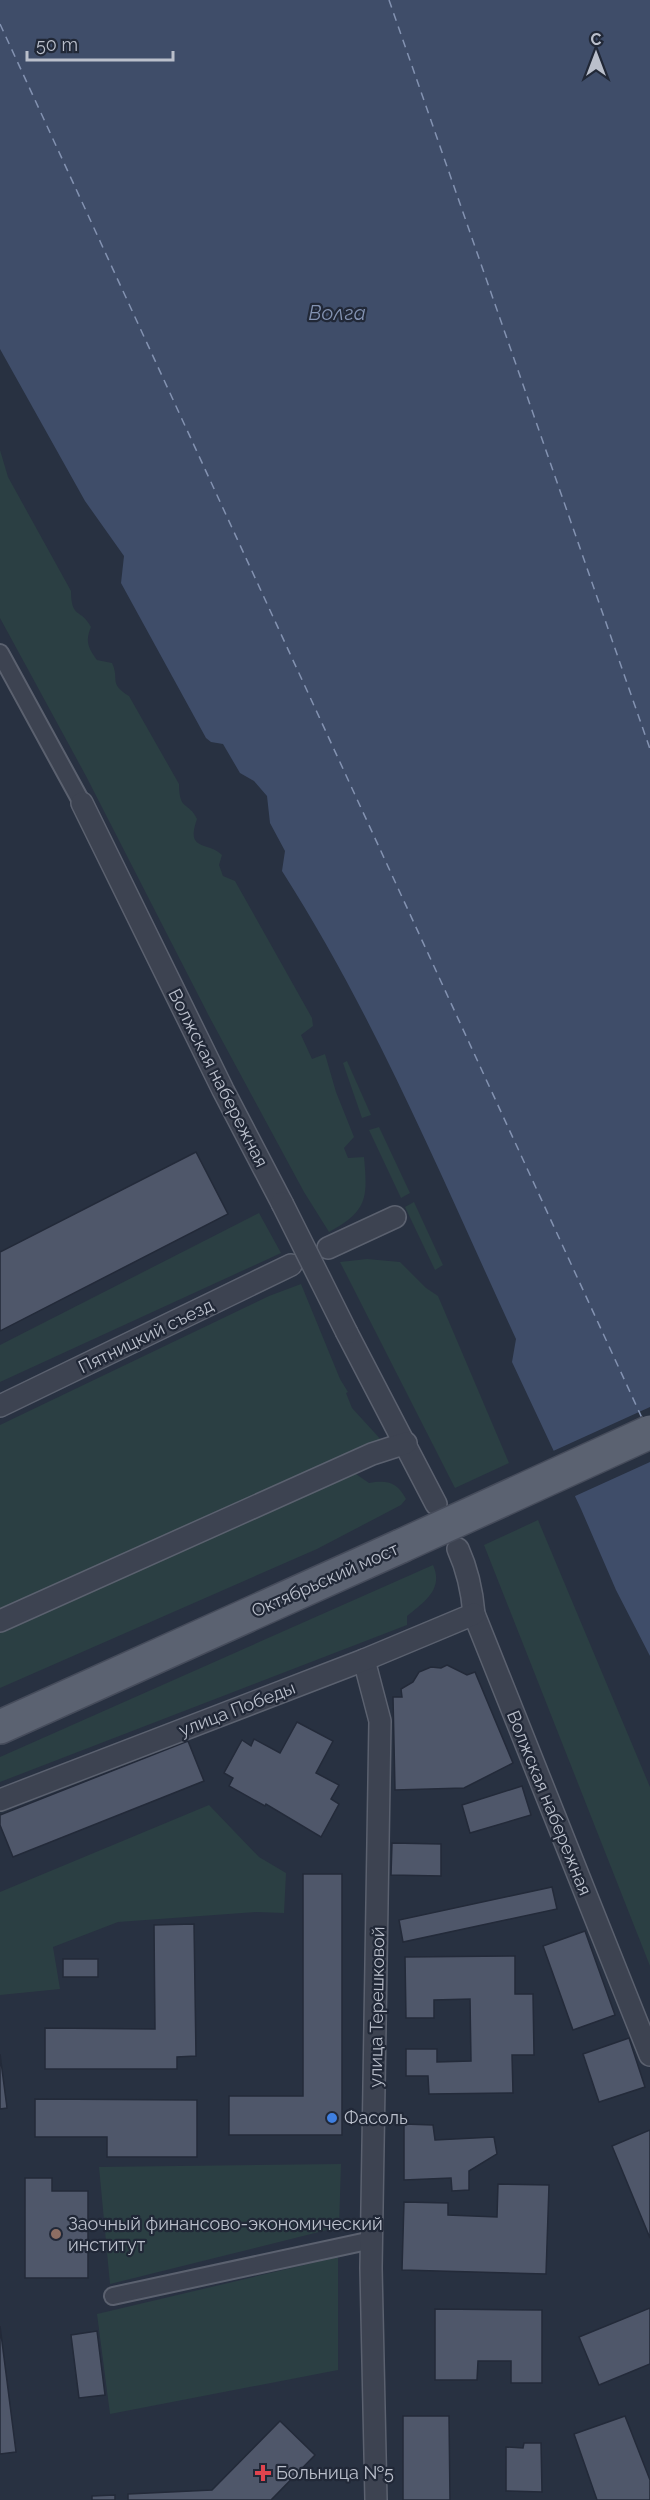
<svg xmlns="http://www.w3.org/2000/svg" width="650" height="2500" viewBox="0 0 650 2500" font-family="Raleway,sans-serif">
  <rect width="100%" height="100%" fill="#283141"/>
  <g fill="#2b3f43">
    <path d="M0,450L8,477L71,591C71,619 81,608 91,627C85,641 88,648 97,660L112,663C120,680 108,683 129,696L179,784C179,812 189,801 197,819C185,852 208,841 222,855L219,865L223,876L235,881L312,1018L313,1026L301,1035L312,1059L325,1054L336,1092L354,1137L344,1148L348,1158L364,1157C368,1199 367,1211 329,1232L304,1192L210,1018L86,776L0,618Z"/>
    <path d="M347,1061L371,1115L362,1118L343,1063Z"/>
    <path d="M379,1127L410,1193L401,1198L369,1130Z"/>
    <path d="M414,1202L443,1265L435,1270L405,1207Z"/>
    <path d="M259,1213L281,1253L0,1382V1345Z"/>
    <path d="M367,1259L400,1262L426,1288L438,1296L509,1463L455,1488L340,1262Z"/>
    <path d="M301,1284L340,1379L348,1392L346,1393L352,1408L384,1443L0,1609V1425L269,1296Z"/>
    <path d="M356,1474L369,1483C387,1480 397,1482 406,1499L401,1505L317,1549L0,1688V1629Z"/>
    <path d="M538,1520L650,1787V1966L484,1545Z"/>
    <path d="M433,1565C444,1589 424,1602 407,1616V1625L0,1782V1757Z"/>
    <path d="M209,1805L259,1857L286,1873L284,1913L257,1912L118,1922L53,1947L60,1989L0,1995V1892Z"/>
    <path d="M341,2164L339,2227L110,2284L99,2167Z"/>
    <path d="M338,2257V2370L110,2414L97,2314Z"/>
  </g>
  <path fill="#3f4d69" d="M0,0H650V1656L616,1590L581,1509L512,1362L516,1339C443,1181 376,1018 282,871L285,851L270,823L267,796L254,781L240,773L223,744L211,742L206,738L121,583L124,556L85,501L0,349Z"/>
  <path fill="#283141" d="M650,1407V1462L573,1497L551,1452Z"/>
  <g fill="none" stroke-linecap="round" stroke-linejoin="round">
    <g stroke="#8392b1" stroke-width="1.5" stroke-dasharray="8 6" stroke-linecap="butt">
      <path d="M389,0L650,749"/>
      <path d="M0,24L642,1418"/>
    </g>
  </g>
  <g fill="#4f576a" stroke="#232a39" stroke-width="1.5">
    <path d="M196,1152L228,1214L0,1331V1252Z"/>
    <path d="M447,1665L467,1675L475,1672L513,1763L464,1788L395,1790L393,1697H402L401,1689L413,1682L419,1672L431,1667L441,1668Z"/>
    <path d="M297,1722L333,1741L316,1773L339,1785L331,1799L339,1804L321,1837L266,1804L265,1806L229,1786L233,1778L224,1773L242,1740L251,1746L254,1739L280,1753Z"/>
    <path d="M188,1741L204,1781L13,1857L0,1825V1815Z"/>
    <path d="M522,1786L531,1815L470,1833L462,1805Z"/>
    <path d="M392,1843L441,1844V1876L391,1875Z"/>
    <path d="M303,1874H342V2135H229V2096H303Z"/>
    <path d="M552,1887L557,1909L403,1942L399,1920Z"/>
    <path d="M194,1924L196,2056L177,2057V2069H45V2028L155,2029L154,1925Z"/>
    <path d="M585,1931L615,2015L573,2030L543,1946Z"/>
    <path d="M515,1956V1994H533L534,2055H512L513,2093L429,2094L428,2076H406V2049H437V2062L471,2061L470,1999L434,2000V2018H406L405,1957Z"/>
    <rect x="63" y="1959" width="35" height="18"/>
    <path d="M629,2038L645,2087L599,2102L583,2054Z"/>
    <path d="M0,2054L7,2108L0,2109Z"/>
    <path d="M35,2099L197,2100V2157H107V2137H35Z"/>
    <path d="M404,2124L433,2125L435,2140L494,2137L497,2154L469,2171V2190L452,2191L451,2178L404,2180Z"/>
    <path d="M650,2130V2238L612,2146Z"/>
    <path d="M25,2178H52V2191H88V2278H25Z"/>
    <path d="M498,2184L549,2185L546,2274L402,2270L404,2202L448,2203V2215L497,2217Z"/>
    <path d="M650,2308V2364L599,2385L579,2337Z"/>
    <path d="M435,2309L542,2310V2383H511V2361H478L477,2380H435Z"/>
    <path d="M0,2326L16,2452L0,2454Z"/>
    <path d="M97,2331L105,2395L79,2398L71,2335Z"/>
    <path d="M403,2416H449L450,2500H403Z"/>
    <path d="M625,2416L650,2480V2500H597L574,2434Z"/>
    <path d="M280,2421L315,2455L271,2500H128V2494L212,2490Z"/>
    <path d="M524,2443H541L542,2492L506,2491V2447L523,2448Z"/>
    <path d="M115,2495V2500H92V2496Z"/>
  </g>
  <g fill="none" stroke-linecap="round" stroke-linejoin="round">
    <defs>
      <g id="pedestrian">
        <path d="M0,653L82,803"/>
        <path d="M113,2296L372,2240"/>
      </g>
      <g id="minor">
        <path d="M82,803L223,1090L282,1203"/>
        <path d="M328,1248L395,1217"/>
        <path d="M347,1333L436,1504"/>
        <path d="M0,1406L291,1265"/>
        <path d="M458,1549C468,1571 472,1590 474,1614L650,2055"/>
        <path d="M0,1621L372,1454L406,1443"/>
        <path d="M364,1660L380,1721L371,2268L376,2500"/>
        <path d="M0,1800L364,1660L474,1614"/>
      </g>
      <path id="primary" d="M0,1727L401,1546"/>
    </defs>
    <use href="#pedestrian" stroke="#5b616f" stroke-width="20"/>
    <use href="#minor" stroke="#5b616f" stroke-width="24"/>
    <use href="#primary" stroke="#464c5b" stroke-width="36"/>
    <use href="#pedestrian" stroke="#3d4351" stroke-width="16"/>
    <use href="#minor" stroke="#3d4351" stroke-width="21"/>
    <use href="#primary" stroke="#5b6271" stroke-width="33"/>
    <defs>
      <path id="minor-bridge" d="M282,1203L347,1333"/>
      <path id="primary-bridge" d="M401,1546L650,1432"/>
    </defs>
    <use href="#minor-bridge" stroke="#5b616f" stroke-width="24" stroke-linecap="butt"/>
    <use href="#primary-bridge" stroke="#464c5b" stroke-width="36" stroke-linecap="butt"/>
    <use href="#minor-bridge" stroke="#3d4351" stroke-width="21"/>
    <use href="#primary-bridge" stroke="#5b6271" stroke-width="33"/>
  </g>
  <circle fill="#3f7fe0" stroke="#212837" stroke-width="2" cx="332" cy="2118" r="6"/>
  <circle fill="#8d6e63" stroke="#212837" stroke-width="2" cx="56" cy="2234" r="6"/>
  <path fill="#e0444e" stroke="#212837" stroke-width="2" d="M260 2464h6v6h6v6h-6v6h-6v-6h-6v-6h6z"/>
  <g text-anchor="middle" stroke-width="4.5" stroke-linejoin="round" paint-order="stroke">
    <g font-size="18" fill="#babfcb" stroke="#212837">
      <text transform="translate(218 1078) rotate(63)" y="6">Волжская набережная</text>
      <text transform="translate(146 1336) rotate(-26)" y="6">Пятницкий съезд</text>
      <text transform="translate(325 1580) rotate(-24)" y="6">Октябрьский мост</text>
      <text transform="translate(237 1709) rotate(-21)" y="6">улица Победы</text>
      <text transform="translate(549 1803) rotate(68)" y="6">Волжская набережная</text>
      <text transform="translate(377 2007) rotate(-89)" y="6">улица Терешковой</text>
    </g>
    <g font-size="18" fill="#babfcb" stroke="#212837" text-anchor="start">
      <text x="344" y="2124">Фасоль</text>
      <text x="68" y="2230">Заочный финансово-экономический<tspan x="68" dy="21">институт</tspan></text>
      <text x="276" y="2479">Больница №5</text>
    </g>
    <g font-size="20" font-style="italic" fill="#8392b1" stroke="#212837">
      <text x="337" y="320">Волга</text>
    </g>
  </g>
  <g transform="translate(596 54)" stroke="#212837" stroke-width="4.5" paint-order="stroke">
  <path d="M0-4.5L10 22L0 15L-10 22Z" fill="#babfcb"/>
  <text y="-9" font-size="16" font-weight="bold" text-anchor="middle" fill="#babfcb">С</text>
  </g>
  <path d="M27 51v9h146v-9" fill="none" stroke="#babfcb" stroke-width="3"/>
  <text x="36" y="51" font-size="18" fill="#babfcb" stroke="#212837" stroke-width="4.5" paint-order="stroke">50 m</text>
</svg>
